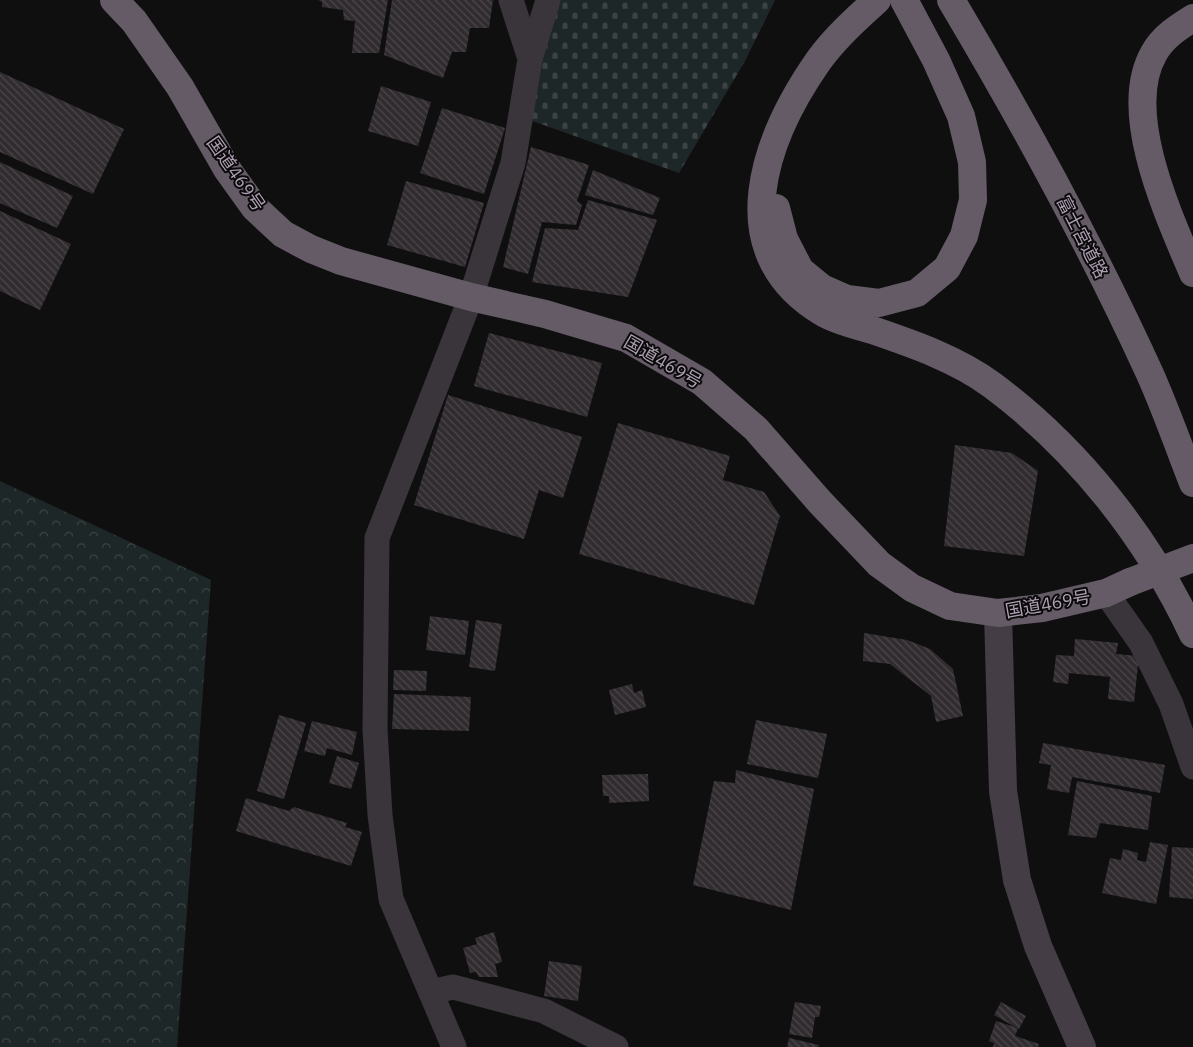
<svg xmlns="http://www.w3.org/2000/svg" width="1193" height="1047" viewBox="0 0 1193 1047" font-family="'IBM Plex Sans','Noto Sans JP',sans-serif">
  <defs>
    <pattern id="forest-crowns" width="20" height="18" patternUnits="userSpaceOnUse" patternTransform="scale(1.25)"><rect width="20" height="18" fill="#1e2728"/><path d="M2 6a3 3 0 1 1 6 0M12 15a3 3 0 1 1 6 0" fill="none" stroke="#3c4345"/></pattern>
    <pattern id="cemetery-stones" width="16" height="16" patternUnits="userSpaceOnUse" patternTransform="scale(1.25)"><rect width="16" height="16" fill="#1e2728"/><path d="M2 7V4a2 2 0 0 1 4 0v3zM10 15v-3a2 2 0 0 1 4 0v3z" fill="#3c4345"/></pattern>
    <pattern id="building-back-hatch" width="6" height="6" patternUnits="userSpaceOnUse" patternTransform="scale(1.25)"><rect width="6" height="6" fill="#302c2f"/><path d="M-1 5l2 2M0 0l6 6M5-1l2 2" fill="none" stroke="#4b474b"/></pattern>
  </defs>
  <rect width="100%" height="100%" fill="#100f10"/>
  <path fill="url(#forest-crowns)" d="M0,481L211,580L177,1047H0Z"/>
  <path fill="url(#cemetery-stones)" d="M552,0H775L745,61L679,173L521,117Z"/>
  <g fill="url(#building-back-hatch)">
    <path d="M318,0H388L379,53H352L355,21L344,20L343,10L322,7V2Z"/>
    <path d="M392,0H493L489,28H470L466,52H452L443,78L384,55Z"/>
    <path d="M0,72L124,129L93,194L0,152Z"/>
    <path d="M381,86L431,102L418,146L368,131Z"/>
    <path d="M442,108L505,128L484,194L420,173Z"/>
    <path d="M531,147L589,165L577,201L582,205L576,225L542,222L528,274L503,267Z"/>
    <path d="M0,162L73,196L57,228L0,203Z"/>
    <path d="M593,170L660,198L653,215L585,195Z"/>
    <path d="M406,181L484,203L465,267L387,245Z"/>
    <path d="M588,200L657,220L628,297L532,282L545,228L578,230Z"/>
    <path d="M0,211L71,244L40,310L0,291Z"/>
    <path d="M489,333L602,363L587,417L474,386Z"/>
    <path d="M448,395L582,437L563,498L539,490L524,539L414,505Z"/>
    <path d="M618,423L730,456L723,480L764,492L780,516L754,605L579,554Z"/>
    <path d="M955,445L1012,453L1038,471L1024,556L944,546Z"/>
    <path d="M430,616L469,621L465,655L426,650Z"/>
    <path d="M476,620L502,624L495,671L469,667Z"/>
    <path d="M864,633L907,640L930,649L953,669L963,716L936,722L931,696L890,664L863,661Z"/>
    <path d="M1075,639L1118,643L1116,654L1139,656L1134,702L1108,699L1110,677L1069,673L1068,684L1053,682L1056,655L1074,656Z"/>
    <path d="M394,670L427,671L426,691L393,690Z"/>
    <path d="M632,684L634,693L642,690L646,707L615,715L609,690Z"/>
    <path d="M394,694L471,697L469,731L392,729Z"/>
    <path d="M279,715L306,723L284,799L257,791Z"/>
    <path d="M756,720L827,734L818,778L747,764Z"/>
    <path d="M312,721L357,732L352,755L327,748L325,756L304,751Z"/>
    <path d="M1043,743L1165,765L1160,793L1072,777L1069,793L1047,789L1051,765L1039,763Z"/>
    <path d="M337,756L359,763L351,789L329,783Z"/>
    <path d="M736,770L814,789L791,910L693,885L714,781L735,783Z"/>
    <path d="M648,774L649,801L609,803V796H603L602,775Z"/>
    <path d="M1077,781L1152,796L1148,830L1100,823L1096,838L1068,835Z"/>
    <path d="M246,798L289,811L294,807L347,823L345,827L362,832L351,866L236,831Z"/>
    <path d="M1150,842L1168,845L1156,904L1102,893L1110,858L1121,860L1123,849L1138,853L1137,860L1146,862Z"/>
    <path d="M1172,847L1193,848V899L1169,897Z"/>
    <path d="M494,932L502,962L495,964L498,977H479L476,972L470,973L463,948L477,944L475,938Z"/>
    <path d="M549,961L582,966L578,1001L544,996Z"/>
    <path d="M795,1002L821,1006L819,1017H815L812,1038L789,1034Z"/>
    <path d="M1001,1002L1026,1016L1019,1029L994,1015Z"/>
    <path d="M996,1021L1018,1028L1015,1036L1039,1044L1038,1047H993L994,1043L989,1041Z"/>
    <path d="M789,1038L819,1045L818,1047H787Z"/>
  </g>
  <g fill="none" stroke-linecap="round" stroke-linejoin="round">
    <g stroke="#3a343b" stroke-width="25">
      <path d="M530,59L548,0"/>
      <path d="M1106,593L1141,643L1171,704L1193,767"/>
      <path d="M431,992L453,987L544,1011L616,1047"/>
      <path d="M454,1047L391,899L380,815L375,729L377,538L471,297L513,163L530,59L511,0"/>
    </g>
    <path stroke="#443d46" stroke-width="28" d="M998,613L1003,791L1017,880L1038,946L1082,1047"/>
    <g stroke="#655b67" stroke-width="28">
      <path d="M114,0L134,21L180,87L227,169L255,208L283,234L311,249L341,261L471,297L545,314L626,338L702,382L756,429L819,501L879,564L912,588L950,606L998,613L1042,608L1106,593L1130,582"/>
      <path d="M877,0C857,18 835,38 819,60C765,137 721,251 822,312C836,321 856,325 872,330C913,344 957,359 992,385C1078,449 1148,538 1193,634"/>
      <path d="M951,0C1023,121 1091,245 1150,374C1166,410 1179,447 1193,483"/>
      <path d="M1193,18C1177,28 1163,37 1154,53C1120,112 1169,216 1193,273"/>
      <path d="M776,208L784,239L800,270L822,288L847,299L879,303L917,293L947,268L964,236L973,200L972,162L961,116L936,60L904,0"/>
    </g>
    <path stroke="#655b67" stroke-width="28" d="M1130,582L1193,558"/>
  </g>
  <g text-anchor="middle" stroke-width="4" stroke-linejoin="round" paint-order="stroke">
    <g font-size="18" fill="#ae9fb3" stroke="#0b0a0b">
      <text transform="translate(236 174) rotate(55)" y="6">国道469号</text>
      <text transform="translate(1082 237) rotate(63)" y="6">富士宮道路</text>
      <text transform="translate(663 362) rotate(30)" y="6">国道469号</text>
      <text transform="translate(1048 604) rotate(-10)" y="6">国道469号</text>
    </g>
  </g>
</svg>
